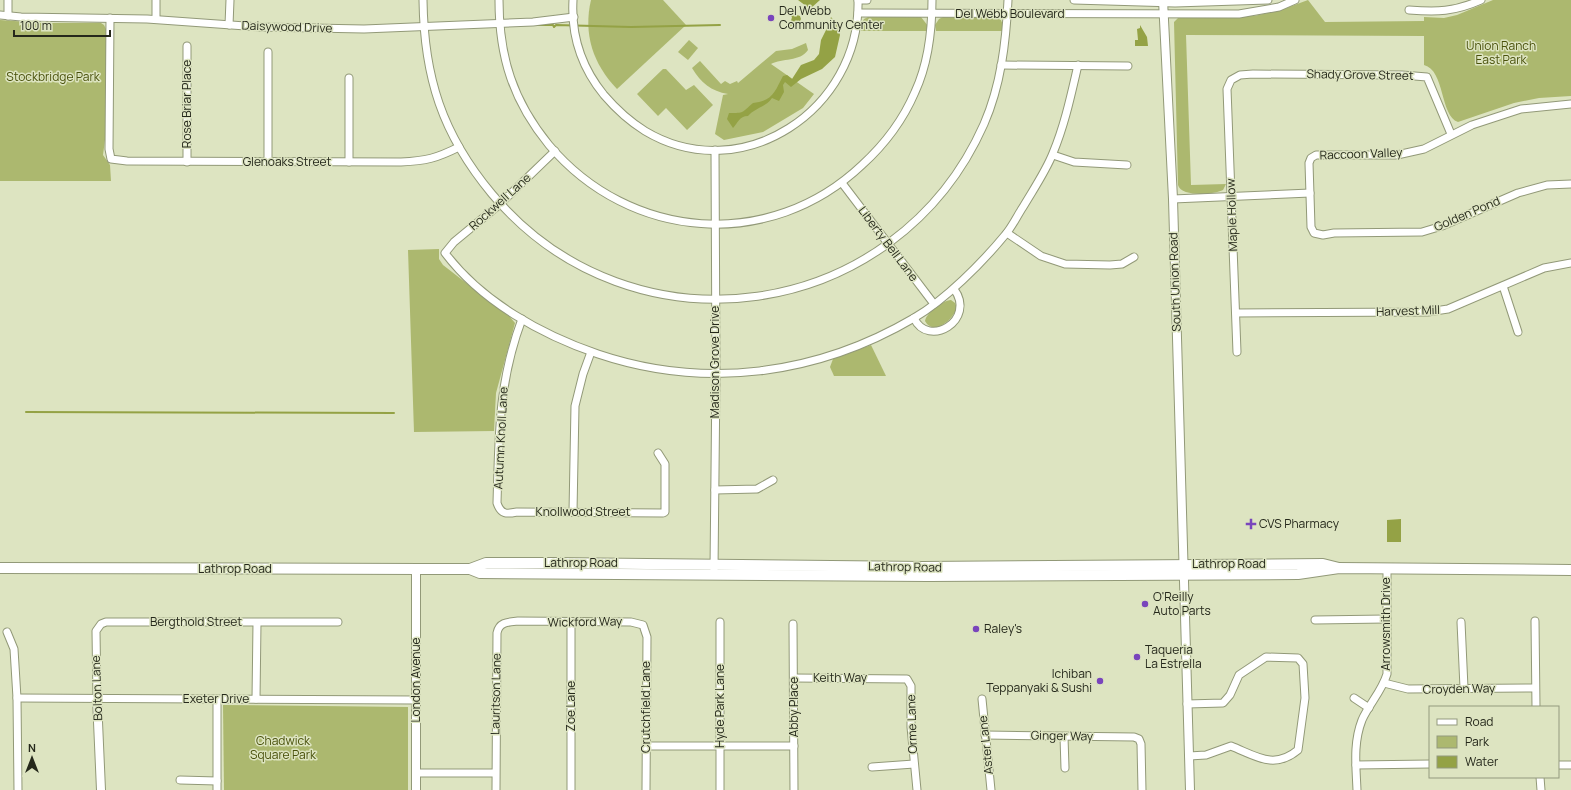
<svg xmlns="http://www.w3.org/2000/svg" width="1571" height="790" viewBox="0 0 1571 790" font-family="Manrope,sans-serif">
  <rect width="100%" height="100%" fill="#dde4c1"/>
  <g fill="#acb86f">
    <path d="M591,0H663L686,25L617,89C593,64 583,34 591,0Z"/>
    <path d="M1308,0L1325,22L1424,21V17L1444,18L1457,15L1493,0H1571V96L1539,98L1514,103L1458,122C1440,116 1445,70 1424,65V36L1186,35L1191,185L1226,184L1223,190C1213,195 1181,197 1178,185L1174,22L1179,17L1254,16L1281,10Z"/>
    <path d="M868,17H921L928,26L926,31H861V24L864,19Z"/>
    <path d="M943,17L996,18L1001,20L1004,28L1002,31H936L935,25L939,19Z"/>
    <path d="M0,20L42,23H101L104,25L107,31L106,132L103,155L110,165L111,181H0Z"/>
    <path d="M689,40L698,48L688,60L678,52Z"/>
    <path d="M806,43L808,50C800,62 782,58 771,64L814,94L803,108L763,132L724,140L715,134L723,95L728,94C711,91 701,83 692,68L700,61L721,84L725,81L730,84L737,81L738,83L776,51L792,49Z"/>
    <path d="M663,69H666L686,90L694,85L713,105L687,130L666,108L658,116L637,94Z"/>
    <path d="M439,249V259L443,265L510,317L515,323L496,393L494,431L414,432L408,250Z"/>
    <path d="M951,300L955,303L957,308C953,319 934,337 925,321C926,313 942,301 951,300Z"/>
    <path d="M871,345L886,376H834L830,367L833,359Z"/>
    <path d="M223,705L408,707V790H224Z"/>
  </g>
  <g fill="#94a245">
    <path d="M798,0H820L810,9Z"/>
    <path d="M789,8L793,9L794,14L800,16L801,19L799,23H794L789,29L786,24L791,21L792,17L787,12Z"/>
    <path d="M831,17L838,26L840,35L835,57L822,69L801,79L791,87L785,82L783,85L784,92L779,101L772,98C766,107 755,108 748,116C739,116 738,123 733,128L727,119L729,113C745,113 741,113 753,103C773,101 775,91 783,76L787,75L792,79L801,65L814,60L819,54L821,40L828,26Z"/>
    <path d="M1140,25L1147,37L1148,46H1135V40H1138L1137,29L1140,28Z"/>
    <path d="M1401,519V542H1387V520Z"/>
  </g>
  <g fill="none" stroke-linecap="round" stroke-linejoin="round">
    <g stroke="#94a245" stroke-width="2">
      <path d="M535,25H553L554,27L556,25L631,27L720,25"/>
      <path d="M26,412L394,413"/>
    </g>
    <defs>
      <g id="minor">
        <path d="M8,0V16"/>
        <path d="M156,0V19"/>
        <path d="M423,0C424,77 442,134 492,194C632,361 896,323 984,124C1001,85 1006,42 1008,0"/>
        <path d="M499,0C499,57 513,101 549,145C630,241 770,252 862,165C884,145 903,120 915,92C928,64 932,31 932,0"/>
        <path d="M573,0C571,35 582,68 604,95C616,109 629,121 645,131C742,189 861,109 858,0"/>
        <path d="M858,0H867"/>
        <path d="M1074,0L1175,3L1268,0"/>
        <path d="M1409,10C1437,12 1454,12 1481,0"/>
        <path d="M858,13L1239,14L1279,7L1295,0"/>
        <path d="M0,15L21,17L147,19L260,27L364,29L533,22L574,17"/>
        <path d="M110,18L109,149L111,159L127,161L401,162C426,161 437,158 459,147"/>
        <path d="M229,25L230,0"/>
        <path d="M187,46V162"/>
        <path d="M268,52V162"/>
        <path d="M1001,65L1128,66"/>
        <path d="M349,78V162"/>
        <path d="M1571,104L1521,109L1472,125L1424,149L1397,155H1316L1311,158L1309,163L1311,227L1314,233L1323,235L1334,233L1422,232L1442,226L1518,193L1547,185L1571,184"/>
        <path d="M555,151L500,204L454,242L445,253C482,302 542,335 598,354C705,390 817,375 914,318C945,300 982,263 1005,235C1012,227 1017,216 1023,207C1033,190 1046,171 1053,153C1065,124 1071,95 1078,65"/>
        <path d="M1053,155L1074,162L1127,165"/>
        <path d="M842,183L934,304"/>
        <path d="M1173,199L1310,193"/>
        <path d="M1007,233L1041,256L1065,264L1110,265L1122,264L1134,257"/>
        <path d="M1503,286L1518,332"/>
        <path d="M1236,313L1428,312L1448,309L1544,268L1571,263"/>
        <path d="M914,318C928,349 977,320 954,289"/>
        <path d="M522,319C498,383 499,436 497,503C501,515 507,514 517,512L663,513L665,512V464L658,453"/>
        <path d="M1237,352L1227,89L1231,80L1240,75L1253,74L1402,75L1427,77L1451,134"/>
        <path d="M715,490L757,489L773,480"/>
        <path d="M573,512L575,406L583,374L591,352"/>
        <path d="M714,570L716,374L715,150"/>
        <path d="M1315,620L1386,619"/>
        <path d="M1535,621L1536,707"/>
        <path d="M1461,622L1464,688"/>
        <path d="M793,624L794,790"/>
        <path d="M7,632L14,649L17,698L18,790"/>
        <path d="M794,678L907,679L911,686V727L917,790"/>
        <path d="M1384,683L1408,689L1535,688"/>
        <path d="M17,698L416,700"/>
        <path d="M1354,698L1369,708"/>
        <path d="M97,699L96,631L101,624L106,622H338"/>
        <path d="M256,699L257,623"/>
        <path d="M982,699L991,790"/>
        <path d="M1187,704L1223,703L1230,695L1239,675L1266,657L1298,658L1303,664L1305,698L1298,750C1274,770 1256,756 1231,746L1206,755L1189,756"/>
        <path d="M985,735L1134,737L1139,739L1141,744L1142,790"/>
        <path d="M1064,737L1065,768"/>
        <path d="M646,746H794"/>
        <path d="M1356,765L1430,764"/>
        <path d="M1558,765H1571"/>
        <path d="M872,767L914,764"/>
        <path d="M416,773H495"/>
        <path d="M1540,777L1541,790"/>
        <path d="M180,780L217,781"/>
        <path d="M217,790V699"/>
        <path d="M496,790L497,633C499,622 508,622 518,621L631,622L643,625L647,637L646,790"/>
        <path d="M571,790V623"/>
        <path d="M720,790V622"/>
        <path d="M1357,790C1356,766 1353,743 1362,720C1369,704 1382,691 1387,674V570"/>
      </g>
      <g id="tertiary">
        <path d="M1163,0L1173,199L1190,790"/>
        <path d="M416,569V790"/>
        <path d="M97,699L101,790"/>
      </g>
      <g id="secondary">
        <path d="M0,568L422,569H470L486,563H553L923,567L1323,564L1339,568"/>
        <path d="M470,569L480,573L929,576L1298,574L1339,568L1571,570"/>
      </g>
    </defs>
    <use href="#minor" stroke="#929978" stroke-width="9"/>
    <use href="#tertiary" stroke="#929978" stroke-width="10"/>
    <use href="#secondary" stroke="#929978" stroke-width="12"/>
    <use href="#minor" stroke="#fff" stroke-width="7"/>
    <use href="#tertiary" stroke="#fff" stroke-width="8"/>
    <use href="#secondary" stroke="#fff" stroke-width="10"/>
  </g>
  <g fill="#7945bc" stroke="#dde4c1" stroke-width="1.5">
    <circle cx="771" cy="18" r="4"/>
    <path d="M1249 518h4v4h4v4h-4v4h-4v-4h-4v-4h4z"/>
    <circle cx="1145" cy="604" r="4"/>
    <circle cx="976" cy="629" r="4"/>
    <circle cx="1137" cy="657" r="4"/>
    <circle cx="1100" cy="681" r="4"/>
  </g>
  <g text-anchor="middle" stroke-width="3" stroke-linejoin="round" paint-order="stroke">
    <g font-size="12" fill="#25281b" stroke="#dde4c1" text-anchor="start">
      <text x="779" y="15">Del Webb<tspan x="779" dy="14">Community Center</tspan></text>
      <text x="1259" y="528">CVS Pharmacy</text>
      <text x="1153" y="601">O'Reilly<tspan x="1153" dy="14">Auto Parts</tspan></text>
      <text x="984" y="633">Raley's</text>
      <text x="1145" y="654">Taqueria<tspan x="1145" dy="14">La Estrella</tspan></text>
      <text x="1092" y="678" text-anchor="end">Ichiban<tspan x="1092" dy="14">Teppanyaki &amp; Sushi</tspan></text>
    </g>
    <g font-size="12" fill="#25281b" stroke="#dde4c1">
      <text x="1010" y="18">Del Webb Boulevard</text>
      <text transform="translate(287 27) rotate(2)" y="4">Daisywood Drive</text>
      <text transform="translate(1360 75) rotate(1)" y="4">Shady Grove Street</text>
      <text transform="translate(187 104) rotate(-90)" y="4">Rose Briar Place</text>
      <text transform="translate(1361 154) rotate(-2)" y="4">Raccoon Valley</text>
      <text x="287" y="166">Glenoaks Street</text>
      <text transform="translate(500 202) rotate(-42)" y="4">Rockwell Lane</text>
      <text transform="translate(1467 214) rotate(-23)" y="4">Golden Pond</text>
      <text transform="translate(1232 215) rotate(-92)" y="4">Maple Hollow</text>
      <text transform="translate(888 244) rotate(53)" y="4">Liberty Bell Lane</text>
      <text transform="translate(1175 282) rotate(-92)" y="4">South Union Road</text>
      <text transform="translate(1408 311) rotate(-2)" y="4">Harvest Mill</text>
      <text transform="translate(715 362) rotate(-90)" y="4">Madison Grove Drive</text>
      <text transform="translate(501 438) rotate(-87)" y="4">Autumn Knoll Lane</text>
      <text x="583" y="516">Knollwood Street</text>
      <text x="581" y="567">Lathrop Road</text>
      <text x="1229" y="568">Lathrop Road</text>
      <text transform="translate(905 567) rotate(1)" y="4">Lathrop Road</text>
      <text x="235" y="573">Lathrop Road</text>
      <text x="196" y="626">Bergthold Street</text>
      <text transform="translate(585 622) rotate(-1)" y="4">Wickford Way</text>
      <text transform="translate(1386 624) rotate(-90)" y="4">Arrowsmith Drive</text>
      <text x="840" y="682">Keith Way</text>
      <text transform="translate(416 680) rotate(-90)" y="4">London Avenue</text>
      <text transform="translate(97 688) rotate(-92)" y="4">Bolton Lane</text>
      <text transform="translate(1459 689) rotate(-1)" y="4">Croyden Way</text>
      <text transform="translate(496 694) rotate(-89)" y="4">Lauritson Lane</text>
      <text x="216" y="703">Exeter Drive</text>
      <text transform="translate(571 706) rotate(-90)" y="4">Zoe Lane</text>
      <text transform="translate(720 706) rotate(-90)" y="4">Hyde Park Lane</text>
      <text transform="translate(646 707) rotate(-90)" y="4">Crutchfield Lane</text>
      <text transform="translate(794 707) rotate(-90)" y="4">Abby Place</text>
      <text transform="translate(912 724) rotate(-92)" y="4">Orme Lane</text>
      <text transform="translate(1062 736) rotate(1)" y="4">Ginger Way</text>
      <text transform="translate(986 745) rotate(-96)" y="4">Aster Lane</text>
    </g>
    <g font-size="12" fill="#49510b" stroke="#dde4c1">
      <text x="1501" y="50">Union Ranch<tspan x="1501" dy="14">East Park</tspan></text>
      <text x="53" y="81">Stockbridge Park</text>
      <text x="283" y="745">Chadwick<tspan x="283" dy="14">Square Park</tspan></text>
    </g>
  </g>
  <rect x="1429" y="706" width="130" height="72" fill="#dde4c1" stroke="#93997f"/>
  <rect x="1437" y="719" width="20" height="6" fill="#ffffff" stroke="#93997f"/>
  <text x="1465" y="726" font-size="12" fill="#25281b">Road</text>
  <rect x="1437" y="736" width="20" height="12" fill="#acb86f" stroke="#93997f"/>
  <text x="1465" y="746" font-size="12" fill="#25281b">Park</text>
  <rect x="1437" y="756" width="20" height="12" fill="#94a245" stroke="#93997f"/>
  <text x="1465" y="766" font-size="12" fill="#25281b">Water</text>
  <g transform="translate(32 758)" stroke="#dde4c1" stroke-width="3" paint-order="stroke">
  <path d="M0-3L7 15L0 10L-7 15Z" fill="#25281b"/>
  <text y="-6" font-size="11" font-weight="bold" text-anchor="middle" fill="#25281b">N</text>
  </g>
  <path d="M14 30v6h96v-6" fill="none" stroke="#25281b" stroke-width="2"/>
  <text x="20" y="30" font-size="12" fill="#25281b" stroke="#dde4c1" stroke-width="3" paint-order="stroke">100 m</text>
</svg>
